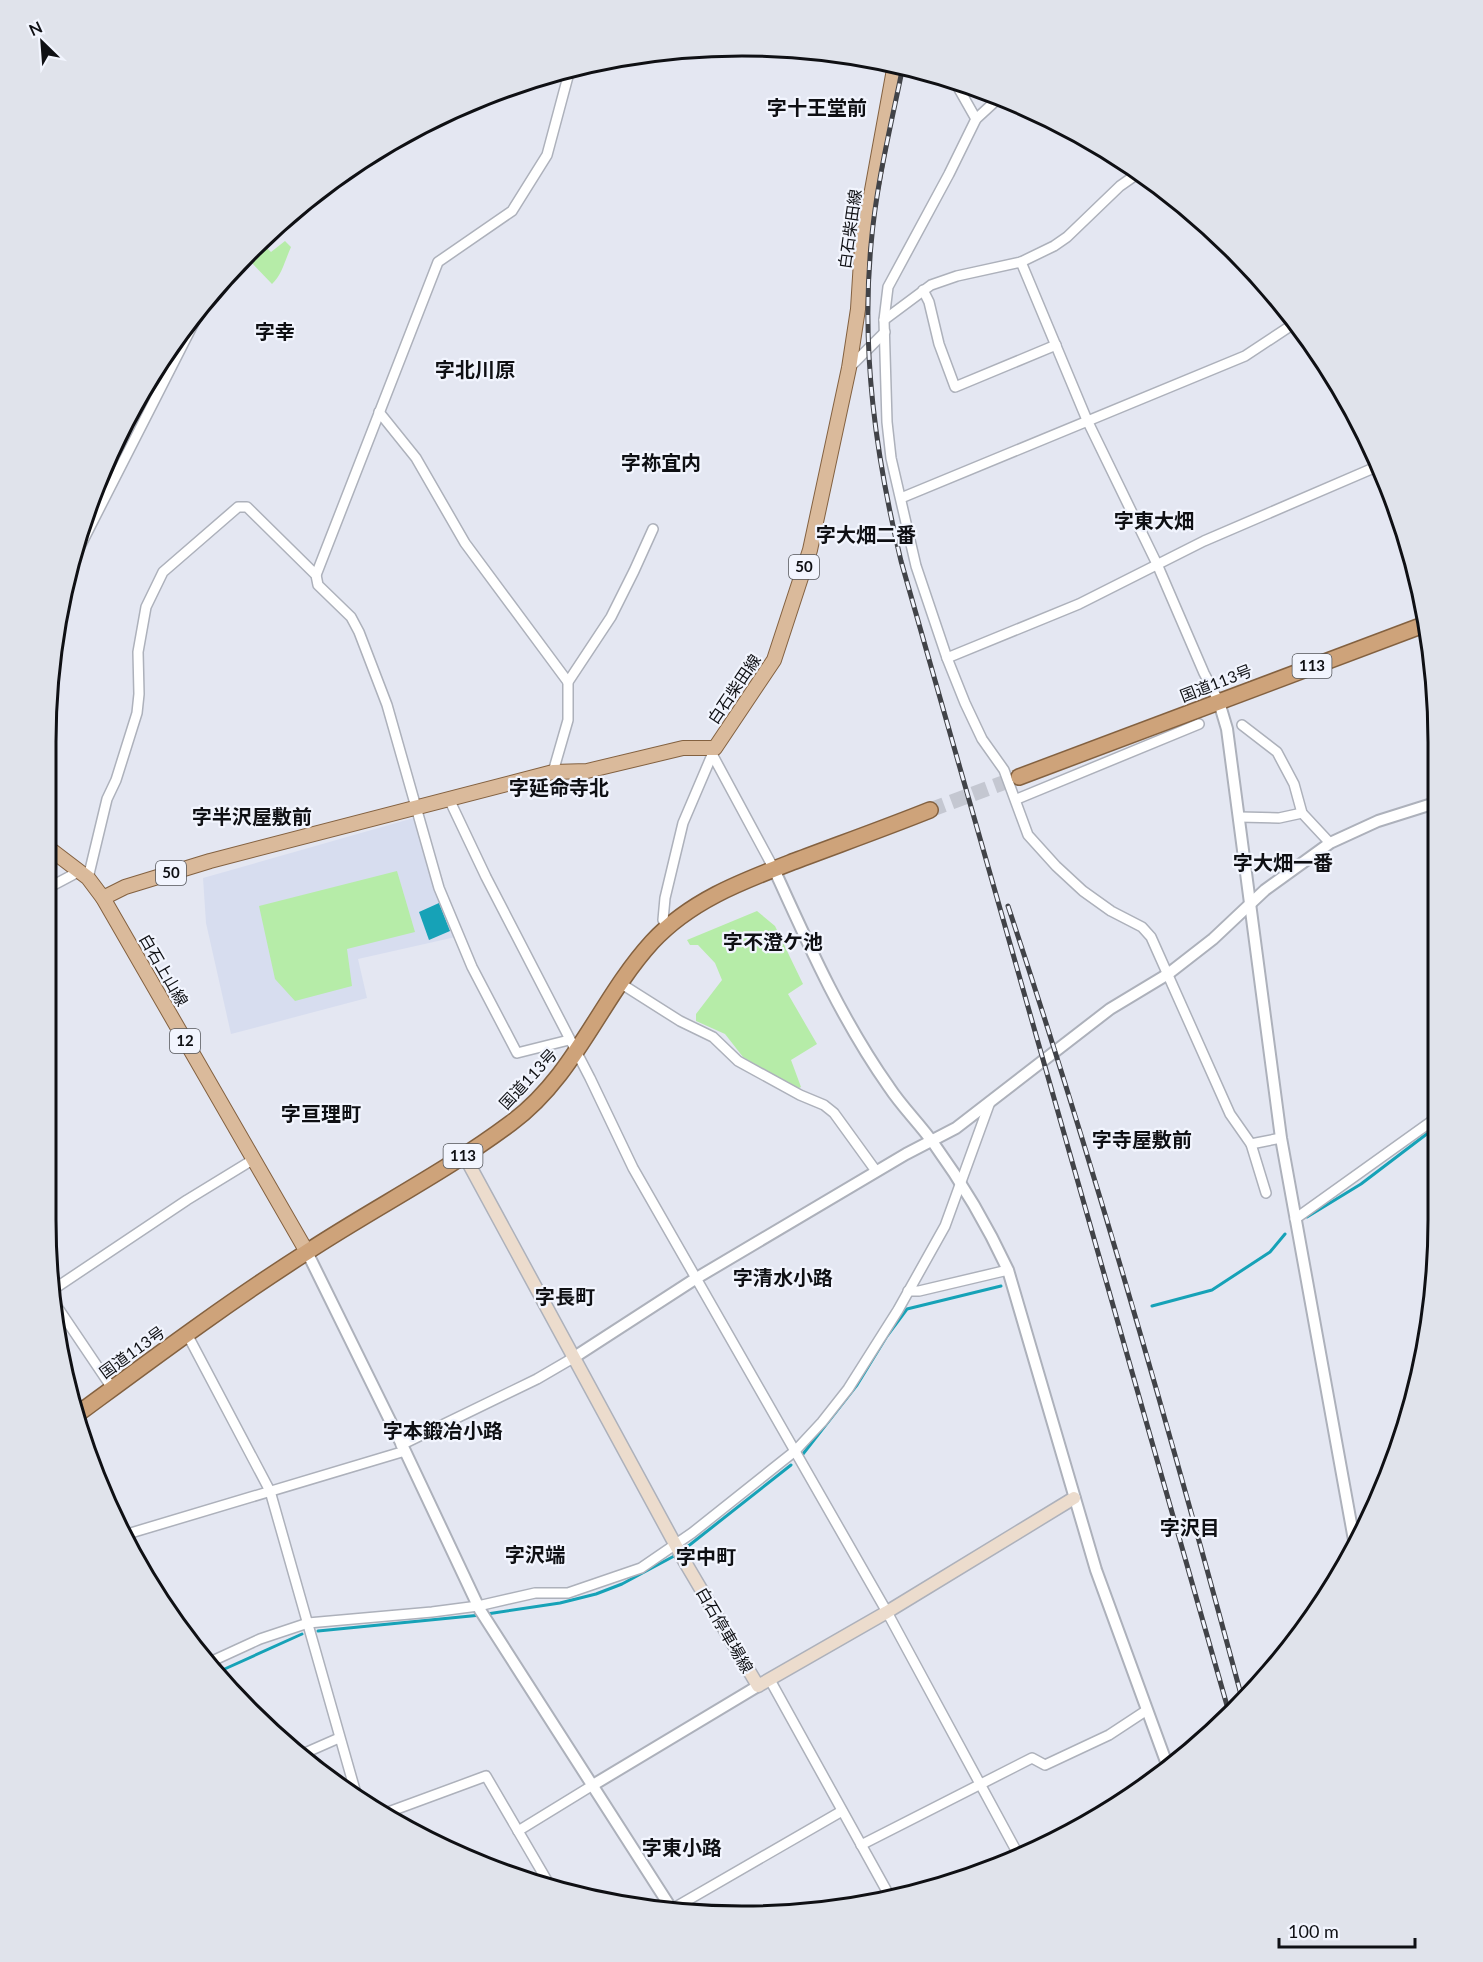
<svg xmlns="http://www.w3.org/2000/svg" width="1483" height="1962" viewBox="0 0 1483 1962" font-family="Lato,'Noto Sans JP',sans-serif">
  <rect width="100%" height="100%" fill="#e4e7f2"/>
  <path fill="#d7ddef" d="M417,817L460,936L358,959L367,998L231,1034L206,923L203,878Z"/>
  <g fill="#b6eca8">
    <path d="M285,241L291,247C285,260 282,275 272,284L250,261L264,245L271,252Z"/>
    <path d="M397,871L415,932L347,949L352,986L295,1001L275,979L259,906Z"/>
    <path d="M757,911L775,926L803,984L788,994L817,1044L791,1060L801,1087L796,1090L743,1057L725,1034L696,1021V1014L722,980L715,963L698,945H690L687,940Z"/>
  </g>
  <path fill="#16a2b7" d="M439,903L450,931L429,940L419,912Z"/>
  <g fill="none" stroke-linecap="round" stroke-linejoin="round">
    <g stroke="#16a2b7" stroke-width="3">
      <path d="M1307,1217L1361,1184L1432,1130"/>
      <path d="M1152,1306L1212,1290L1270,1252L1285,1234"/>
      <path d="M803,1454L857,1385L887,1336L907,1309L1001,1286"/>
      <path d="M682,1551L791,1465"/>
      <path d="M487,1614L560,1603L596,1594L622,1584L676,1555"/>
      <path d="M318,1631L481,1615"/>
      <path d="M218,1672L302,1634"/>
    </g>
    <path stroke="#c4c7d1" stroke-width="15" stroke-dasharray="15 8" stroke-linecap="butt" d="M930,810L1019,777"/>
    <defs>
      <g id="minor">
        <path d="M959,83V89L976,119"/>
        <path d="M1001,96L976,119L949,174L888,287L884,320L887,422L891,458L916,566L947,658L965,703L982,739L1004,770L1028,835L1056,866L1083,891L1111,911L1142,927L1151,937L1230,1114L1251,1144L1266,1193"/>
        <path d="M1021,262L1087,420L1157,564L1204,673L1219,702"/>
        <path d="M923,290L929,302L939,344L955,387L1056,345"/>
        <path d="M884,320L931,285L957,276L1021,262L1054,246L1067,237L1120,186L1140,172"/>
        <path d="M849,368L885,332"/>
        <path d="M379,412L416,458L465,543L568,682"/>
        <path d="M901,498L1245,356L1295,323"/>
        <path d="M67,572L207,297"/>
        <path d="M316,575L438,262L512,211L547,155L570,69"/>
        <path d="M947,658L1079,604L1204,541L1376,467"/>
        <path d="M1242,725L1277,752L1294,784L1302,813L1330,843"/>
        <path d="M712,754L774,869"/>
        <path d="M553,772L568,720V682L611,617L634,571L653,529"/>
        <path d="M449,799L486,877L590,1078L633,1168L887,1612L1018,1854"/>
        <path d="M1017,799L1199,724"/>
        <path d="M1239,817L1279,818L1302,813"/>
        <path d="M88,878L107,799L116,780L137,713L139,694L138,652L146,607L163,572L238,507H247L316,575L318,585L351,617L359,632L387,705L439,888L472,967L517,1053L569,1040"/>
        <path d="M46,889L80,871"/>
        <path d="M667,926L663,920L665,898L683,823L715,748"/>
        <path d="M620,983L680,1021L713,1037L738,1061L800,1095L824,1105L834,1113L876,1171"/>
        <path d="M1251,1144L1281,1138"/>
        <path d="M1295,1219L1432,1121"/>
        <path d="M54,1289L187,1200L254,1159"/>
        <path d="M908,1291H919L1008,1270"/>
        <path d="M56,1305L112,1388"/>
        <path d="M187,1334L270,1491L357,1797"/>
        <path d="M401,1445L537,1379L573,1358"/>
        <path d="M124,1535L405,1451"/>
        <path d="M210,1662L260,1639L308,1623L432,1612L478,1606L535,1593H568L641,1568L692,1533L795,1451L822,1422L848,1389L898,1310L945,1226L990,1102"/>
        <path d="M770,1680L889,1895"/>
        <path d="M298,1756L339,1738"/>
        <path d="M383,1814L486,1776L549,1884"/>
        <path d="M518,1831L593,1785"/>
        <path d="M861,1845L1032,1758L1045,1765L1109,1735L1147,1710"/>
        <path d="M674,1908L842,1811"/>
      </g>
      <g id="tertiary">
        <path d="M1219,702L1227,729L1281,1138L1354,1540"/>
        <path d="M774,869C808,944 841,1019 889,1087C902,1107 920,1124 934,1144C963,1184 987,1225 1008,1270L1096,1570L1168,1767"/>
        <path d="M307,1252L405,1451L480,1610L671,1908"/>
        <path d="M573,1358L695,1279L906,1154L956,1128L1110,1009L1168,974L1213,939L1265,890L1330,843L1378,821L1432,804"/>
        <path d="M593,1785L758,1686"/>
      </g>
      <path id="secondary" d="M464,1155L682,1557L758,1686L887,1612L1074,1498"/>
      <g id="primary">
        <path d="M46,846L88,878L103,898L307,1252"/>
        <path d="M103,898L125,887L210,861L553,772L587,771L683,748H715L774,660L810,550L849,368L858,309L862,245L895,64"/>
      </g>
      <g id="trunk">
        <path d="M1019,777L1426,624"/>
        <path d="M75,1416C151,1360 227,1303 307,1252C374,1208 447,1171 511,1123C575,1076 600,999 652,942C691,900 743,881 795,861C840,844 885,828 930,810"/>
      </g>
    </defs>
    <use href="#minor" stroke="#adb1bb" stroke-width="12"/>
    <use href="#tertiary" stroke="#adb1bb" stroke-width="14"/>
    <use href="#secondary" stroke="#adb1bb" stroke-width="15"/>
    <use href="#primary" stroke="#836140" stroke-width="16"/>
    <use href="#trunk" stroke="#836140" stroke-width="18"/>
    <use href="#minor" stroke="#fff" stroke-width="9"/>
    <use href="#tertiary" stroke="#fff" stroke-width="10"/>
    <use href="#secondary" stroke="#ecdccd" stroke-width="12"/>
    <use href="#primary" stroke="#daba9b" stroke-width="14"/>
    <use href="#trunk" stroke="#cea37a" stroke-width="15"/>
    <defs>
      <g id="rail">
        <path d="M903,66C891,125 876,185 871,245C861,352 876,457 901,561L1230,1716"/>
        <path d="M1008,906C1095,1168 1171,1434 1243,1702"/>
      </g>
    </defs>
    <use href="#rail" stroke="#414348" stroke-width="5"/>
    <use href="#rail" stroke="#f2f5fe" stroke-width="3" stroke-dasharray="9" stroke-linecap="butt"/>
  </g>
  <g text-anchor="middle" stroke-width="4.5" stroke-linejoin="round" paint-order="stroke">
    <g fill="#f2f5fe" stroke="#53555a" stroke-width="1.5">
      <rect x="789" y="555" width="30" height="24" rx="4.5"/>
      <rect x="1292.5" y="654" width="39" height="24" rx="4.5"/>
      <rect x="156" y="861" width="30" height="24" rx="4.5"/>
      <rect x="170" y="1029" width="30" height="24" rx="4.5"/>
      <rect x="443.5" y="1144" width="39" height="24" rx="4.5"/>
    </g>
    <g font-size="15" font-weight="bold" fill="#0f1014">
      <text x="804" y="572">50</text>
      <text x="1312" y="671">113</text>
      <text x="171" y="878">50</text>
      <text x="185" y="1046">12</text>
      <text x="463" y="1161">113</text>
    </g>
    <g font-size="16" fill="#0f1014" stroke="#f2f5fe">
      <text transform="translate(850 229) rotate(-82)" y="6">白石柴田線</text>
      <text transform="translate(1216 683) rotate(-21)" y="6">国道113号</text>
      <text transform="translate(734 689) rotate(-56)" y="6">白石柴田線</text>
      <text transform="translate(164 970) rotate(60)" y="6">白石上山線</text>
      <text transform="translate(528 1079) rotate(-47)" y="6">国道113号</text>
      <text transform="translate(132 1352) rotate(-36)" y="6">国道113号</text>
      <text transform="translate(725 1630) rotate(60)" y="6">白石停車場線</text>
    </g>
    <g font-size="20" font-weight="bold" fill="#0f1014" stroke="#f2f5fe">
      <text x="817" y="115">字十王堂前</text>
      <text x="275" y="339">字幸</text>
      <text x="475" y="377">字北川原</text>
      <text x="661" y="470">字祢宜内</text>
      <text x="1154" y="528">字東大畑</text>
      <text x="866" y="542">字大畑二番</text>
      <text x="559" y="795">字延命寺北</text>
      <text x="252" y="824">字半沢屋敷前</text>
      <text x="1283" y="870">字大畑一番</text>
      <text x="773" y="949">字不澄ケ池</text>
      <text x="321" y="1121">字亘理町</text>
      <text x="1142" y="1147">字寺屋敷前</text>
      <text x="783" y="1285">字清水小路</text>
      <text x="565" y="1304">字長町</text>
      <text x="443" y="1438">字本鍛冶小路</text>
      <text x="1190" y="1535">字沢目</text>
      <text x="535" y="1562">字沢端</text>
      <text x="706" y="1564">字中町</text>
      <text x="682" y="1855">字東小路</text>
    </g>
  </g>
  <path d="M0 0H1483V1962H0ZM742 56H742A686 686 0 0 1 1428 742V1220A686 686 0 0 1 742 1906H742A686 686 0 0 1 56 1220V742A686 686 0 0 1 742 56Z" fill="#e0e3eb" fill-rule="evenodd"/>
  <path fill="none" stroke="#0f1014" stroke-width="3" d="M742 56H742A686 686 0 0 1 1428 742V1220A686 686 0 0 1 742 1906H742A686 686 0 0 1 56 1220V742A686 686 0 0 1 742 56Z"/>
  <g transform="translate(42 42) rotate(335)" stroke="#f2f5fe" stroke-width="4.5" paint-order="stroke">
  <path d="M0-4.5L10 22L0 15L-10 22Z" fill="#0f1014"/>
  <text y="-9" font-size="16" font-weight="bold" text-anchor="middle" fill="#0f1014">N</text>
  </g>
  <path d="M1279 1938v9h136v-9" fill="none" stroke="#0f1014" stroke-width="3"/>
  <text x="1288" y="1938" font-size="18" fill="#0f1014" stroke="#f2f5fe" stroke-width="4.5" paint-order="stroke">100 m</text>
</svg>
